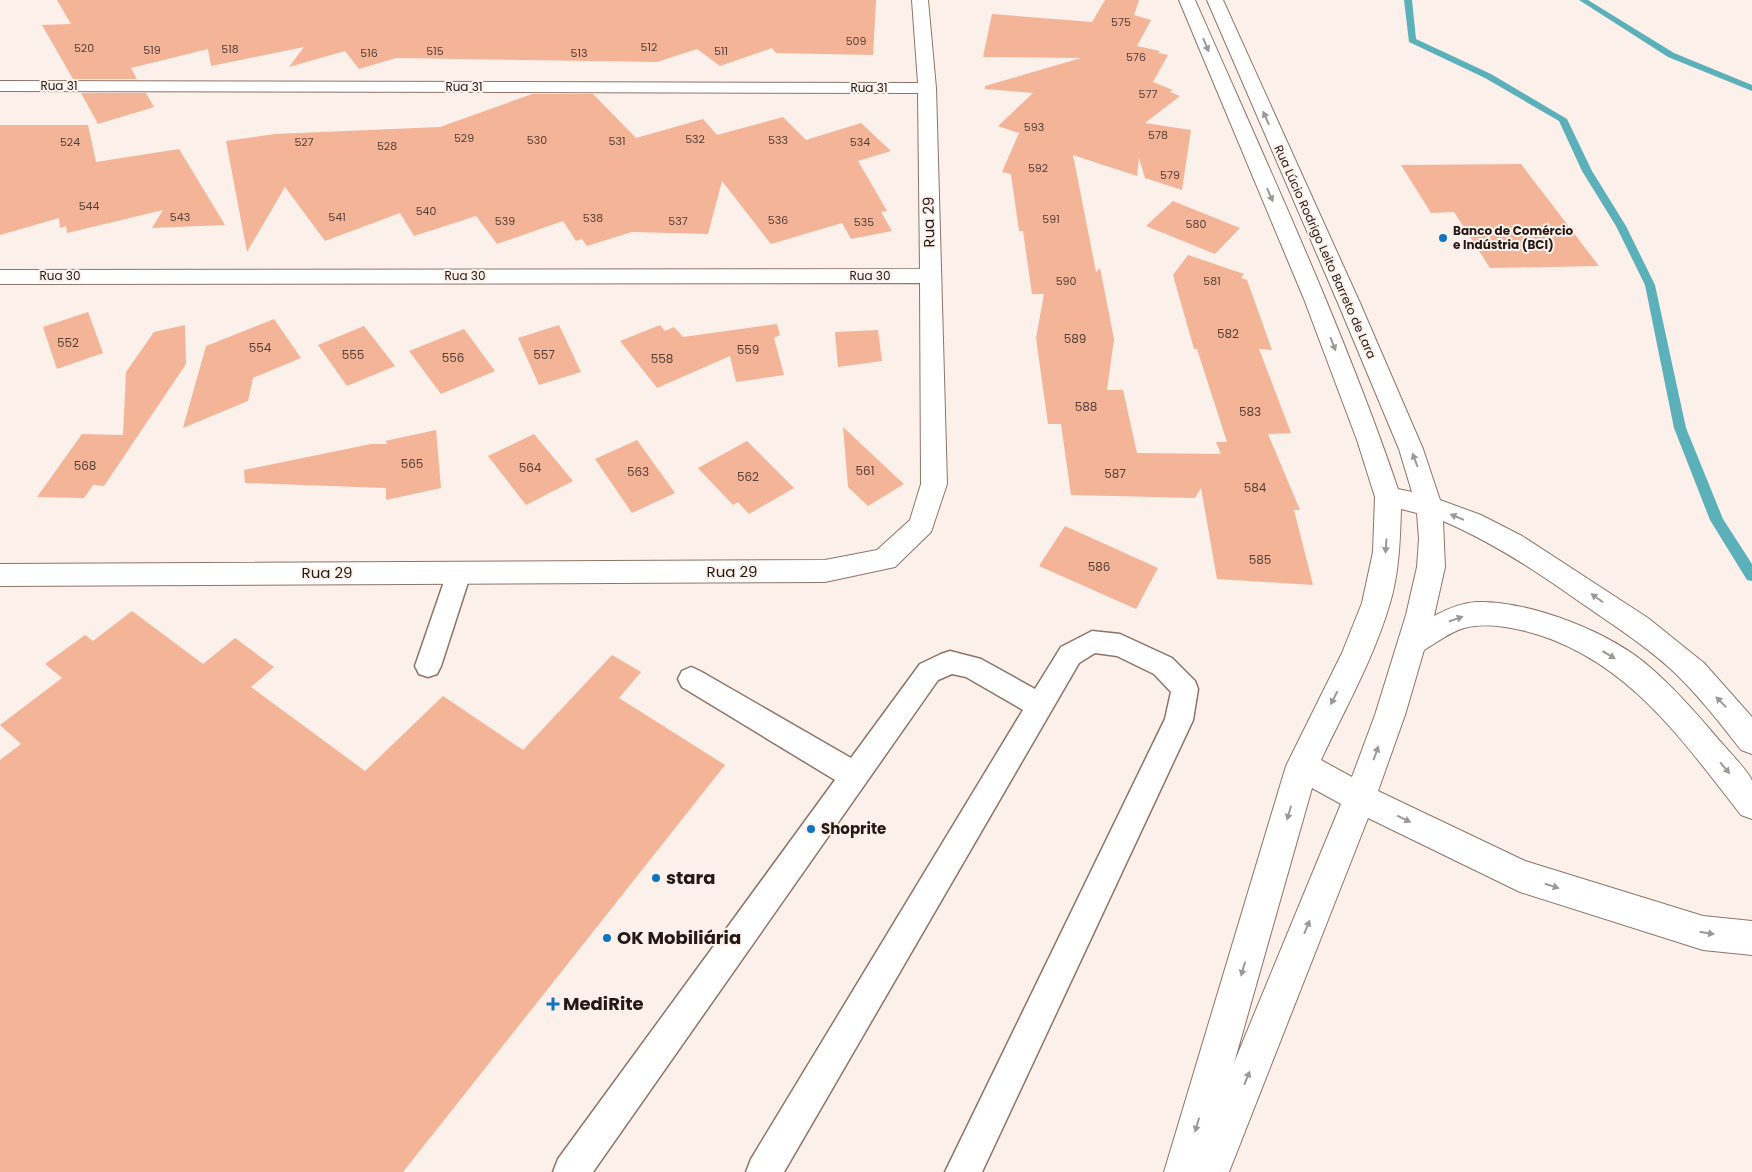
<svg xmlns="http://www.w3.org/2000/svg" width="1752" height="1172" viewBox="0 0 1752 1172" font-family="Poppins,sans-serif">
  <rect width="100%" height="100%" fill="#fcf0eb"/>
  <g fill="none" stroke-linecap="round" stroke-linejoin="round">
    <g fill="#5cb0ba" fill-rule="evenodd">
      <path d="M1404,0H1412L1416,39L1491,74L1567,119L1592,171L1626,226L1655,285L1686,428L1723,519L1752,564V581L1747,580L1710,520L1674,428L1645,285L1616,226L1582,171L1559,121L1485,78L1409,42Z"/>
      <path d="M1579,0H1588L1674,53L1752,85V91L1668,57Z"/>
    </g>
  </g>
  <g fill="#f3b498">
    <path d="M57,0H876L873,55L776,53L772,48L720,66L697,49L657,62L396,58L359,69L345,51L289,67L304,47L211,66L208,49L131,68L137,79H73L42,25L71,24Z"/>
    <path d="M1105,0H1139L1134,15L1151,20L1137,46L1160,51L1158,53L1168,55L1153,82L1173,90L1170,92L1180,96L1145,123L1191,130L1182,190L1145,178L1139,158L1137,176L1073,155L1096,272L1100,268L1114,339L1107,390H1123L1137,453L1221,454L1216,442H1227L1197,349H1194L1173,275L1188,255L1244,274L1241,278L1247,280L1272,350L1259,349L1291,433L1268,434L1300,510H1294L1313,585L1217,579L1201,488L1195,498L1071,495L1061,424H1048L1036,338L1044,294H1032L1023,231H1019L1011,174L1002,172L1019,133L998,126L1033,93L985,89V86L1081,58L983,57L992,14L1092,22Z"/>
    <path d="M81,93H146L154,107L98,124Z"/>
    <path d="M532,94H593L636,138L703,119L717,135L783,117L806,140L861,123L891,151L858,161L887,211L881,212L892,231L851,239L842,223L771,244L722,181L708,234L632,232L587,246L582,239L576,241L563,221L497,244L476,216L414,236L400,213L325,241L285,187L247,252L226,141L275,134L440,127Z"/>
    <path d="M0,125H88L96,162L179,149L225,225L152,228L163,210L67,233L66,226L60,228L59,218L0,235Z"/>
    <path d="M1521,164L1599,266L1490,268L1454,212L1431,213L1401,165Z"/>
    <path d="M1173,201L1240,228L1215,254L1146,226Z"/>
    <path d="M88,312L103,353L57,369L43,327Z"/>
    <path d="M274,319L301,358L253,378L248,401L183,428L206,346Z"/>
    <path d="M777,324L780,335L774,338L784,375L736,382L730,356L657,388L620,341L660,325L665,331L674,327L683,337Z"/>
    <path d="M185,325L186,364L104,486L93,485L84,498L37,497L82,434L123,435L126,372L154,332Z"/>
    <path d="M559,325L581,372L539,385L518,338Z"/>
    <path d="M364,326L395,366L347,386L318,345Z"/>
    <path d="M464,329L495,371L441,394L409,351Z"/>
    <path d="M878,330L882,361L838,367L835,332Z"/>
    <path d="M843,427L893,474L904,484L868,506L848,487Z"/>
    <path d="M436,430L441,488L386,500V488L245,483L244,470L371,444H388L385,441Z"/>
    <path d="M534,434L573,481L526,505L488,456Z"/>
    <path d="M637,440L675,493L632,513L595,459Z"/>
    <path d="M747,441L794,488L749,514L738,502L733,505L698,468Z"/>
    <path d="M1065,526L1158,568L1136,609L1039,566Z"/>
    <path d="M132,611L203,664L235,638L274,667L251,687L365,771L443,696L523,750L612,655L641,672L619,698L725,765L403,1172H0V760L21,744L0,725L62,678L45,664L85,635L93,641Z"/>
  </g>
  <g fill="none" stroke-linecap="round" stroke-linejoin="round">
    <defs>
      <g id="service">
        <path d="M459,563L468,566L471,573L441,666L437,674L428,677L419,674L415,666L447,573L450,566Z"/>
        <path d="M1092,631L1120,634L1172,658L1195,681L1198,689L1193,720L982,1172H945L1165,719L1171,692L1154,674L1117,656L1095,653L1079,663L784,1172H746L751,1159L1023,710L966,677L952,674L938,680L593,1172H553L558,1159L835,780L682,687L678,679L682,671L691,667L700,671L851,758L920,664L941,654L950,651L981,659L1035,689L1061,647Z"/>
      </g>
      <path id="minor" d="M912,0H928L936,88L947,484L931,532L895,567L825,582L0,586V564L825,560L877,550L910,520L921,484L920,283L0,284V270L920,269L918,93L0,91V81L918,83Z"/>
      <path id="tertiary" d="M1179,0H1195C1266,162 1341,322 1398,489L1412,492L1399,449L1338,303L1207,0H1223L1360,303L1423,449L1440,500L1481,515L1522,536L1648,618L1704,663L1752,717V754L1741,750C1720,723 1699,696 1674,672C1645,645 1610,623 1577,600C1535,570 1492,542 1443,521L1445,567L1434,616C1447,609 1461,603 1477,602C1531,601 1611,632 1651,668C1676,690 1698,715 1719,740C1725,747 1751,774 1752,781C1752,793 1752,807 1752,819L1741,815C1680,737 1623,654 1521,630C1504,626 1481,623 1464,628C1450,632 1436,643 1424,650L1405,715L1378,791L1525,861L1703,916L1752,921V955L1703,950L1520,892L1368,818L1229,1172H1164L1286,766L1342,653L1362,603L1373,552L1375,497L1357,440L1304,299ZM1401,509L1417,513L1419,539L1417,567L1406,615L1375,715L1352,777L1321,760C1345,709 1374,658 1390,603C1399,573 1400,541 1401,509ZM1312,788L1341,804L1234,1063Z"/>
    </defs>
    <use href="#service" stroke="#8e7468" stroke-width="3"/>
    <use href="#minor" stroke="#8e7468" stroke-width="2"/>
    <use href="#tertiary" stroke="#8e7468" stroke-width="2"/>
    <use href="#service" fill="#fff" fill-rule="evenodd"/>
    <use href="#minor" fill="#fff" fill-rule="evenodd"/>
    <use href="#tertiary" fill="#fff" fill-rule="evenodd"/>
  </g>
  <defs><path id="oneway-solid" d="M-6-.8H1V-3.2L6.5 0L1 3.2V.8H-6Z" transform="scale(1.25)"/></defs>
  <g fill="#9c9896">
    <use href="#oneway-solid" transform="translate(1206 45) rotate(67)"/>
    <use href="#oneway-solid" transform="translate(1266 118) rotate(-114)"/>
    <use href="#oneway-solid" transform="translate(1270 195) rotate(66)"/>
    <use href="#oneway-solid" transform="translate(1333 344) rotate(69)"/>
    <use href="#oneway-solid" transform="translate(1415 460) rotate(-111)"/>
    <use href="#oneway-solid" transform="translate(1457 517) rotate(-158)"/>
    <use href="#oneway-solid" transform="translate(1386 546) rotate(94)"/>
    <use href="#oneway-solid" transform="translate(1597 598) rotate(-145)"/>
    <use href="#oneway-solid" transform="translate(1456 619) rotate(-19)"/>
    <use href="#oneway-solid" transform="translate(1609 655) rotate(31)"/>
    <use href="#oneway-solid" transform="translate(1334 698) rotate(117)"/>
    <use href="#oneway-solid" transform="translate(1721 702) rotate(-134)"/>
    <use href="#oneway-solid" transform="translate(1376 753) rotate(-70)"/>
    <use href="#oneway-solid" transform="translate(1725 768) rotate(50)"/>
    <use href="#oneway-solid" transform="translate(1289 813) rotate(106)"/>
    <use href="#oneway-solid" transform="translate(1404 819) rotate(26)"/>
    <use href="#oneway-solid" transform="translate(1552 886) rotate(18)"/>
    <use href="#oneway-solid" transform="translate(1307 927) rotate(-68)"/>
    <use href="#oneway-solid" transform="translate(1707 933) rotate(9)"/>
    <use href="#oneway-solid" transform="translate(1243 969) rotate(106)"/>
    <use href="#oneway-solid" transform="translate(1247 1078) rotate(-68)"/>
    <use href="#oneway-solid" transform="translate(1197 1125) rotate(106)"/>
  </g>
  <g fill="#0e75c0" stroke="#fcf0eb" stroke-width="2">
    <circle cx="1443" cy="238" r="5"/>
    <circle cx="811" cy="829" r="5"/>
    <circle cx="656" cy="878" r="5"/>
    <circle cx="607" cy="938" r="5"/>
    <path d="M550.5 996.5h5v5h5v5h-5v5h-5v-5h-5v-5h5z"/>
  </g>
  <g text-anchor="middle" stroke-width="4" stroke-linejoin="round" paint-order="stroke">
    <g font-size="11" fill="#584036">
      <text x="1121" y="26">575</text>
      <text x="856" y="45">509</text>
      <text x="649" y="51">512</text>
      <text x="84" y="52">520</text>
      <text x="230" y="53">518</text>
      <text x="152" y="54">519</text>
      <text x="435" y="55">515</text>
      <text x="721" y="55">511</text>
      <text x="369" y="57">516</text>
      <text x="579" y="57">513</text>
      <text x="1136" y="61">576</text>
      <text x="1148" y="98">577</text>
      <text x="1034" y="131">593</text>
      <text x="1158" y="139">578</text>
      <text x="464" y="142">529</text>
      <text x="695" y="143">532</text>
      <text x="537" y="144">530</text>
      <text x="778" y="144">533</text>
      <text x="617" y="145">531</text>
      <text x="70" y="146">524</text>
      <text x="304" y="146">527</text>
      <text x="860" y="146">534</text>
      <text x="387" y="150">528</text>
      <text x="1038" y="172">592</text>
      <text x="1170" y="179">579</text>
      <text x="89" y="210">544</text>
      <text x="426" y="215">540</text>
      <text x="180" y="221">543</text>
      <text x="337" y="221">541</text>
      <text x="593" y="222">538</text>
      <text x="1051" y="223">591</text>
      <text x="778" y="224">536</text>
      <text x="505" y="225">539</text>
      <text x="678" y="225">537</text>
      <text x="864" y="226">535</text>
      <text x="1196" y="228">580</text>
      <text x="1066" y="285">590</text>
      <text x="1212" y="285">581</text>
    </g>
    <g font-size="12" fill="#241a15" stroke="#fcf0eb">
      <text x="59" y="90">Rua 31</text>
      <text x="464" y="91">Rua 31</text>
      <text x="869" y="92">Rua 31</text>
      <text transform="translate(1325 252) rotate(66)" y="4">Rua Lúcio Rodrigo Leito Barreto de Lara</text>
      <text x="60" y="280">Rua 30</text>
      <text x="465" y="280">Rua 30</text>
      <text x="870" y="280">Rua 30</text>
    </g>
    <g font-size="12" font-weight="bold" fill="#241a15" stroke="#fcf0eb" text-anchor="start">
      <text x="1453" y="235">Banco de Comércio<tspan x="1453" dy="14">e Indústria (BCI)</tspan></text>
    </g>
    <g font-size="12" fill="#584036">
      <text x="1228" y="338">582</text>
      <text x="1075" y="343">589</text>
      <text x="68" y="347">552</text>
      <text x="260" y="352">554</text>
      <text x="748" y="354">559</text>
      <text x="353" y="359">555</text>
      <text x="544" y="359">557</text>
      <text x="453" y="362">556</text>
      <text x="662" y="363">558</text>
      <text x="1086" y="411">588</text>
      <text x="1250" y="416">583</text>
      <text x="412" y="468">565</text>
      <text x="85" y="470">568</text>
      <text x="530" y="472">564</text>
      <text x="865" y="475">561</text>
      <text x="638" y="476">563</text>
      <text x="1115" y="478">587</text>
      <text x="748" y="481">562</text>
      <text x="1255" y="492">584</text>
      <text x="1260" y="564">585</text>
      <text x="1099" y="571">586</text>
    </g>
    <g font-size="15" fill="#241a15" stroke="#fcf0eb">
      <text transform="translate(929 222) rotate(-91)" y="5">Rua 29</text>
      <text x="732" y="577">Rua 29</text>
      <text x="327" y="578">Rua 29</text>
    </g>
    <g font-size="15" font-weight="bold" fill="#241a15" stroke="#fcf0eb" text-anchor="start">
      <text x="821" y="834">Shoprite</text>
    </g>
    <g font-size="18" font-weight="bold" fill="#241a15" stroke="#fcf0eb" text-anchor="start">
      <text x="666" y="884">stara</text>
      <text x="617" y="944">OK Mobiliária</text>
      <text x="563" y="1010">MediRite</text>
    </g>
  </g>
</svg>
